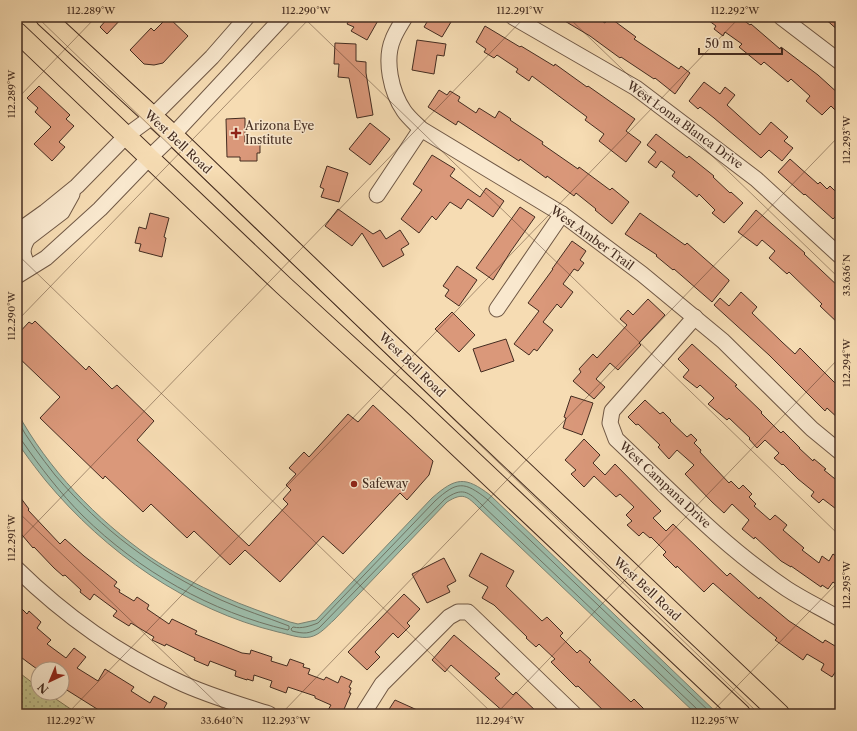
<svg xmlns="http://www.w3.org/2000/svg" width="857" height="731" viewBox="0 0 857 731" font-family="'Libre Caslon Text',serif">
  <defs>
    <pattern id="grass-dots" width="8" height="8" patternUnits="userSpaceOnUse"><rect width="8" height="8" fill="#c0bf8a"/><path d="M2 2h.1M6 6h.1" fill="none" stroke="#9e9b70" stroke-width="1.8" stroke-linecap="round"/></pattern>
  </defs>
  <rect width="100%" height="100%" fill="#f6dcb3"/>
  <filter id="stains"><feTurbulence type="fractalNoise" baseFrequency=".005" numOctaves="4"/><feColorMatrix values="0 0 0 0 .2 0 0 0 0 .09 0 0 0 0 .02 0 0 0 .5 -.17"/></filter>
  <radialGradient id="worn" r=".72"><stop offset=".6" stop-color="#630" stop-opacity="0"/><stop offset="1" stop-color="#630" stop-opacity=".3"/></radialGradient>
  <path fill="url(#grass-dots)" stroke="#827655" d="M17,671L38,687V693H47L78,714H17Z"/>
  <path fill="#9dbca9" stroke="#798272" d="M17,412C48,469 96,519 150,557C172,572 197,585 222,596C244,606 268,614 290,622L298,624L316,620L432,498C456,477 465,476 490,495L718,714H696L479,508C467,496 463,492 447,502L334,620C327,626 320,635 310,637C300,639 288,634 278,632C187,610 105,552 46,481C38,471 31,462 24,452C22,449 19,445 17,442C15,435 17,419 17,412Z"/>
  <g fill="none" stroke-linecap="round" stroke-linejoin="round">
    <g stroke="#707464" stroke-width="1">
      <path d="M17,420C28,440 41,457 55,475C103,531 154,569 221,600C243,610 266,617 289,626V629L288,630C211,612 139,571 83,516C60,493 41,468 22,441L17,440"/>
      <path d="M699,714L697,709L482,505C468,491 462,487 445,499L319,628C309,634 304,634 292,631L291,629L293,627C302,629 310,626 318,623L435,501C457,481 464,481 487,499L712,714"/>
    </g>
  </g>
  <g fill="#da987a" stroke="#442c20">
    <path d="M109,17H123L107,34L100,27Z"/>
    <path d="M168,17L188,36L163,63L154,65L144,64L130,50L151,28L154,31Z"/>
    <path d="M351,17H380L367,40L351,31L354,27L347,24Z"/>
    <path d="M430,17H454L442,37L424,27Z"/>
    <path d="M558,17H595L605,23L609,17L636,37L634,39L679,69L681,66L690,73L675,94L655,78L654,79L621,57L620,58L590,36Z"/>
    <path d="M704,17H739L750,25L751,24L780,49L781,47L818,75L840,95V115L831,106L822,115L806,101L810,96L791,79L788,82L764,62L761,65L739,47L742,44L725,32L723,36L714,29L716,26Z"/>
    <path d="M823,17H840V32Z"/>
    <path d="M485,26L520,47L521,46L554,66L555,64L587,87L588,86L635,119L626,131L641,142L626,162L599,141L604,134L585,120L587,117L532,76L529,81L516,72L518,69L497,55L494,58L484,52L486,49L476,42Z"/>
    <path d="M417,40L446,44L444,56L437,55L434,74L412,70Z"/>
    <path d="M335,43L356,44V61L366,62V73L373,115L357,118L349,78L338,77L339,64H334Z"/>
    <path d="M704,82L720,94L725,87L735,95L727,105L760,135L771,122L788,137L784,141L793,148L782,161L769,150L761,158L714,118L700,107L698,109L689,101Z"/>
    <path d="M39,86L70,115L66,119L74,126L59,142L65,147L52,161L34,144L51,127L35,112L38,108L27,98Z"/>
    <path d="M439,90L447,95L450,91L460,97L458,101L476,113L479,108L495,118L499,111L511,119L510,120L543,142L542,144L578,169L579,167L610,190L612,188L629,202L612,224L595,210L596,209L576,193L574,196L547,176L546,178L520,159L519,161L458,121L456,125L428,107Z"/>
    <path d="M245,118V142H260V153H257V161H240V157H227L226,119Z"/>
    <path d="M370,123L390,139L370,165L349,149Z"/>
    <path d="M656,134L687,158L689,156L714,176L713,177L730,193L731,192L743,203L724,223L712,213L715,210L699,194L697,197L672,176L675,172L661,161L656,168L648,162L656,152L647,145Z"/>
    <path d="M432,155L455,169L450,176L480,197L486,188L504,201L493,217L468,199L461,209L450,202L436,220L432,216L419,233L401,219L422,190L413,184Z"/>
    <path d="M790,159L818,184L820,182L827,189L830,186L837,193L835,195L840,200V222L835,217L833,219L805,194L804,195L778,172Z"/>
    <path d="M327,166L348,173L339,202L321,197L324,189L320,187Z"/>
    <path d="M520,207L535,217L511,251L493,280L476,268Z"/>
    <path d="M338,209L373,234L380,230L386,239L400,230L409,244L401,249L404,255L383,267L362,233L352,246L325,226Z"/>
    <path d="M756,210L805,253L804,254L840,288V325L820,306L822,304L789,272L787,274L769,258L775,251L762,240L757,246L738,232Z"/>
    <path d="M150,213L169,218L164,237L166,238L162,257L139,251L141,244L135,243L139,227L146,229Z"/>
    <path d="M640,213L685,245L687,243L729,280V281L712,302L674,269L673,270L656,256L657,255L625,234Z"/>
    <path d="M572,241L586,251L580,260L584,263L578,271L574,269L563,284L573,292L561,308L557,304L543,322L553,330L537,351L534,349L529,355L514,344L539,311L528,303L553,269H552Z"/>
    <path d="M457,266L477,280L459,306L445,296L449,290L443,286Z"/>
    <path d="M741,292L757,307L752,313L782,342L795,354L800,348L840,388V420L827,408L825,411L769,355L714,305L720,298L729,306Z"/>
    <path d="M648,299L665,315L639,343L641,345L618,370L610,363L596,379L605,387L594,399L573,381L581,372L579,369L593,354L597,358L627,325L620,319L628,310L633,315Z"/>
    <path d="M452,312L475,335L459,352L435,329Z"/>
    <path d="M35,321L86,370L89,366L112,389L117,385L154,421L137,440L249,546L288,504L283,499L291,490L286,485L296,474L289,468L304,452L309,457L348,414L358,422L373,405L433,461L429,475L407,500L400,493L343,554L323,536L280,582L245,550L230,565L194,531L187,538L151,504L143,512L105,476L103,479L40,418L60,397L17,356V335L29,322L32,324Z"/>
    <path d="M506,339L514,361L481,372L473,349Z"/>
    <path d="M692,344L737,385L735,386L762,412L761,413L781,433L783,431L800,448H799L813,461L814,459L826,469L824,470L840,483V512L823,499L819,503L811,496L814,492L798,479L783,464L782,465L774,458L779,453L765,440L757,448L749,439L750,438L729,418L727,420L708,404L714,398L700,385L697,388L683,377L689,370L678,359Z"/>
    <path d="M571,396L593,403L582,435L563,428L566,418L564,417Z"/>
    <path d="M645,400L660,414L663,412L671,420L670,421L687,437L691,434L697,440L694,443L701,450L700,452L729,483L731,481L739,489L743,485L752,494L749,497L756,504L754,506L770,520L775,515L787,525L783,530L804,548L802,550L819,563L822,556L829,561L833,554L840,559V587L833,582L828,589L822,585L821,587L791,566V567L781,561L755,537L754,539L742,529L749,520L732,504L724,513L712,502L685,474L694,465L677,450L669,459L658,447L660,445L638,424L636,425L628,417Z"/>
    <path d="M584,439L600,455L593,463L605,475L615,464L661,511L653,518L666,531L673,524L727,576L730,573L759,599L760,597L789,621L823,643L825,640L840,649V673L836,671L832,677L821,670L824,664L807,654L803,660L775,640L777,638L747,613L713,583L704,592L677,566L676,568L663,555L666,552L651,537L650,538L643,532L639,536L627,525L632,521L626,515L634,507L620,494L616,497L594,476L584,487L571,474L576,470L565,460Z"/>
    <path d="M17,493L29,509L28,510L60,544L65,539L84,556L117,582L114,586L120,590L119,592L134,601L137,597L149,605L147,609L169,624L172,619L197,631L195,634L242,653L250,654L251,650L272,657L271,661L287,666L290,659L304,664L303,667L310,669L308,674L324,680L326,677L338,683L341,676L352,681L349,687L351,688L349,693H351L342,714H337L328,710L331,705L315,698V696L288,687L286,693L270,687L272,681L254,675L253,681L247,679V680L235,676L236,671L210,661L208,666L194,660L195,658L166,644L165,646L152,640L154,637L131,623L129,626L113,616L117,611L94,594L90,600L80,592L81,590L65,575L63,576L54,568L34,547L33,548L17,529Z"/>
    <path d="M481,553L514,571L506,586L542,621L547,617L563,633L560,636L577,653L580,650L591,660L589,662L631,702L634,699L649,714H607L578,686L576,687L551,662L555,659L539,644L536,647L526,638L527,637L494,605L482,598L488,587L469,576Z"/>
    <path d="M444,558L456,581L447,586L450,592L427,603L412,574Z"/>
    <path d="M404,594L420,609L407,623L410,626L398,638L393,633L375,652L380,657L367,670L348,652Z"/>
    <path d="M17,604L27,614L29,611L41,622L37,628L51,640L47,644L66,658L74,648L86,657L77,668L98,681L105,669L134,687L131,691L150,703L154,696L167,703L161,714H105L62,687V669H37L26,661L17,654Z"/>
    <path d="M454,635L500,674L495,678L513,695L516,692L539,714H506L451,665L445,672L432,660Z"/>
    <path d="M395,700L426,714H386Z"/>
  </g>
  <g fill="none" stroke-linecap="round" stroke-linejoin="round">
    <defs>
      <g id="minor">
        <path d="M405,17C401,24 396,31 393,39C384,60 391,92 404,111C408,117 415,123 421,129L562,214L642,274L723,341L812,429L840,452"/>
        <path d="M513,17L636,88L756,179L840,256"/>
        <path d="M781,17L840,62"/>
        <path d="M377,195L421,129"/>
        <path d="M17,232L45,212L77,186L126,136L152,117L212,57L247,17"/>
        <path d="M29,268C23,256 20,250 28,238L62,212L72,194"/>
        <path d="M17,276L46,258L100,209L150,157L173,135L283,17"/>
        <path d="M497,309L562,214"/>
        <path d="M695,317L612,411L610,423L616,439C671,491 724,547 787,589C804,600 823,609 840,619"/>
        <path d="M17,569C64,615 117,653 177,681C206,695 238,704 269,714"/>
        <path d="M363,714L382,684L449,617L458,612H468L574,714"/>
      </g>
      <g id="major">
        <path d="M45,17L173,135L460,411L780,714"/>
        <path d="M17,32L283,285L417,408L741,714"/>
      </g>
    </defs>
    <use href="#minor" stroke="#705845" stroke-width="17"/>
    <use href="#major" stroke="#442c20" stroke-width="21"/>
    <use href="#minor" stroke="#f9e8ce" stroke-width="15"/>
    <use href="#major" stroke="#f6dcb3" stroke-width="19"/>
  </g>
  <path fill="none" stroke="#442c20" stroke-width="1" stroke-opacity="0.45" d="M37,17L759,714M303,17L840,536M568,17L840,279M834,17L840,23M17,99L96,17M17,254L493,714M17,321L311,17M17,511L228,714M17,543L525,17M67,714L740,17M281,714L840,135M496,714L840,357M710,714L840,580"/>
  <g fill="#8f2418" stroke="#f9e8ce" stroke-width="1.5">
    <path d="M234 127h4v4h4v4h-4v4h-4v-4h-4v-4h4z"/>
    <circle cx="354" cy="484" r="4"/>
  </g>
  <g text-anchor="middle" stroke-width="3" stroke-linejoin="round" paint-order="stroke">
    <g font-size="12" fill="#442c20" stroke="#f9e8ce">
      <text transform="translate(685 125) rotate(36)" y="4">West Loma Blanca Drive</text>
      <text transform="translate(178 142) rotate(43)" y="4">West Bell Road</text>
      <text transform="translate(592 238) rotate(36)" y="4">West Amber Trail</text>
      <text transform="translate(412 365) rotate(44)" y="4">West Bell Road</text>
      <text transform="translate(665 485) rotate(43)" y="4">West Campana Drive</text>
      <text transform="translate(647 589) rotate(43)" y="4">West Bell Road</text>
    </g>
    <g font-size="12" fill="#442c20" stroke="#f9e8ce" text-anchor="start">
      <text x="245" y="130">Arizona Eye<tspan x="245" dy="14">Institute</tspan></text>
      <text x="362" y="488">Safeway</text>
    </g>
  </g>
  <rect width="857" height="731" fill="none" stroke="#f6dcb3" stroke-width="44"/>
  <g transform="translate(50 681) rotate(224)"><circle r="19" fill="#f9e8ce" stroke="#b19d88"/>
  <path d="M0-3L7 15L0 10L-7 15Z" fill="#8f2418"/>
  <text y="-6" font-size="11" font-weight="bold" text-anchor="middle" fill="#442c20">N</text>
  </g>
  <path d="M699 48v6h83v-6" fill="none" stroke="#442c20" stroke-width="2"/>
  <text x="705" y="48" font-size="12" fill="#442c20" stroke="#f9e8ce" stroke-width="3" paint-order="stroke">50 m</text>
  <rect x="22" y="22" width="813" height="687" fill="none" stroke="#442c20" stroke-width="1.5"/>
  <g font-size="10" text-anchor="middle" fill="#442c20">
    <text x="91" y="14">112.289°W</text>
    <text x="306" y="14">112.290°W</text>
    <text x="520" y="14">112.291°W</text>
    <text x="735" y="14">112.292°W</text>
    <text transform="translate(11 94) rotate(-90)" y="4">112.289°W</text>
    <text transform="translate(846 140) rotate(-90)" y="4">112.293°W</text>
    <text transform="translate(846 275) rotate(-90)" y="4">33.636°N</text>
    <text transform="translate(11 316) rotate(-90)" y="4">112.290°W</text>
    <text transform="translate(846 363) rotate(-90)" y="4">112.294°W</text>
    <text transform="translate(11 538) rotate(-90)" y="4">112.291°W</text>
    <text transform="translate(846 585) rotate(-90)" y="4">112.295°W</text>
    <text x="71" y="724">112.292°W</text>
    <text x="222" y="724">33.640°N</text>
    <text x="286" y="724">112.293°W</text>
    <text x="500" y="724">112.294°W</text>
    <text x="715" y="724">112.295°W</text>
  </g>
  <rect width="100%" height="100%" filter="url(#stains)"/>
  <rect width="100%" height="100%" fill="url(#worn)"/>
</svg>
